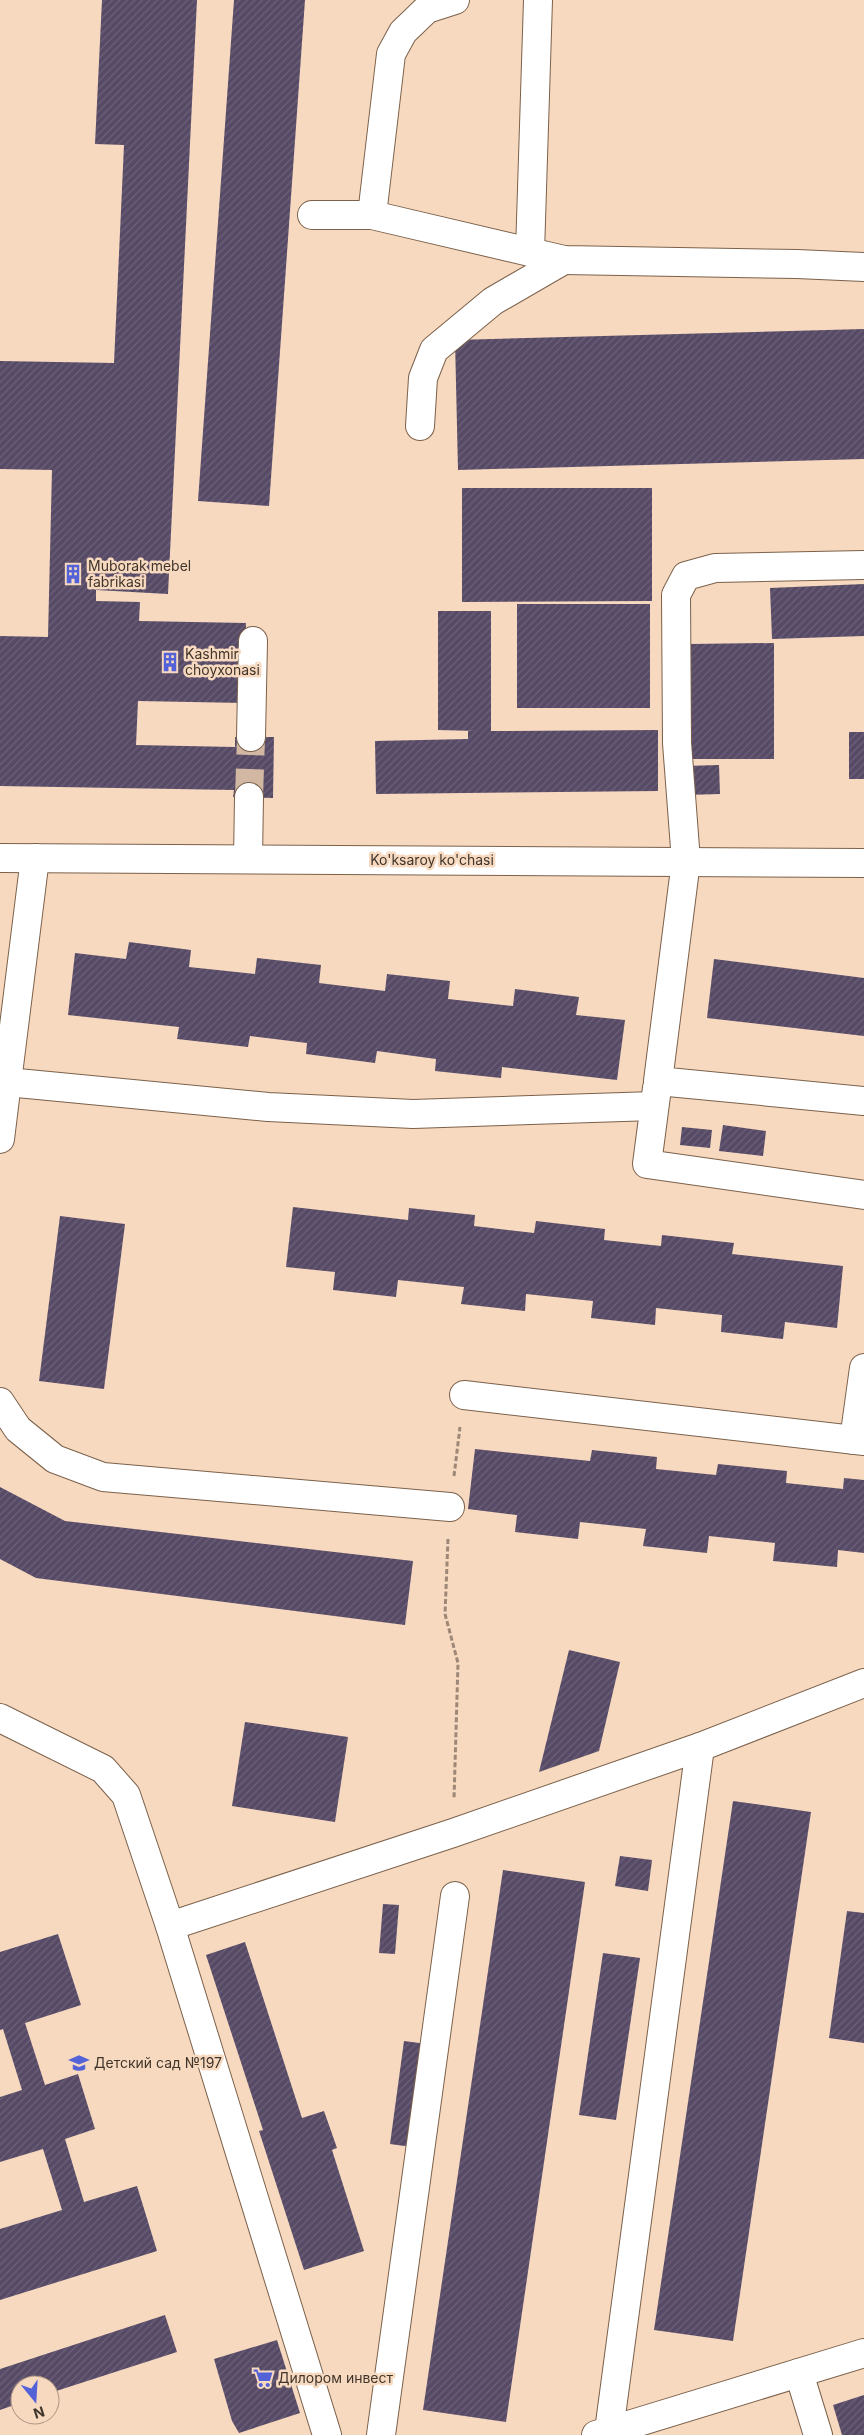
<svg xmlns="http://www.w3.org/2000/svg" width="864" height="2435" viewBox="0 0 864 2435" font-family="Inter,sans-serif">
  <defs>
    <pattern id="building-hatch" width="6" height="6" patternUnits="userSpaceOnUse" patternTransform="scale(1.25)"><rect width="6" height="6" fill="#574a66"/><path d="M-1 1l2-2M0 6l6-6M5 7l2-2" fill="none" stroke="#6d6278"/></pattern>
  </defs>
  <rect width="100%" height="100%" fill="#f7d9c0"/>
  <g fill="url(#building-hatch)">
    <path d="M102,0H197L168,594L96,590V601L140,602L139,621L246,623L244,703L138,701L136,745L235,747V737H274L273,798L233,797L234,790L0,786V636L48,637L52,470L0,469V361L114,363L124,145L95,144Z"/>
    <path d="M234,0H305L269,506L198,501Z"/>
    <path d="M864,329V459L458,470L455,340Z"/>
    <path d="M462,488H652V601L462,602Z"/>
    <path d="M864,584V636L772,639L770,588Z"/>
    <rect x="517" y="604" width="133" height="104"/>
    <path d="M438,611H491V731L658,730V791L376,794L375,741L468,739V731H477L438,730Z"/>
    <path d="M774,643V759H689V644Z"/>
    <rect x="849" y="732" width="15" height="47"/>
    <path d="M719,765L720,794L686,795L685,766Z"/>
    <path d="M129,942L191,950L189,967L255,974L257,958L321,965L319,983L385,991L387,974L450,981L448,999L513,1006L515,989L579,997L576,1015L625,1020L617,1080L502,1067L501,1078L435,1071L436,1059L377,1051L375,1063L306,1054L307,1043L250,1036L248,1047L177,1039L179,1027L68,1015L75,953L126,959Z"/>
    <path d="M714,959L864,978V1036L707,1018Z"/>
    <path d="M723,1125L766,1131L763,1156L719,1151Z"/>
    <path d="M682,1127L712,1130L710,1148L680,1145Z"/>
    <path d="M293,1207L408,1220L409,1208L475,1215L474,1226L534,1233L536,1221L605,1229L604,1240L661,1246L662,1235L734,1243L732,1254L843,1266L837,1328L785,1322L783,1339L721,1332L722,1315L656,1308L655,1325L591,1318L593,1301L526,1294L525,1311L461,1304L464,1287L398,1280L396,1297L333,1290L335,1272L286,1267Z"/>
    <path d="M60,1216L125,1224L104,1389L39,1381Z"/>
    <path d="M475,1449L590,1461L592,1450L657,1457L656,1469L716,1475L718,1464L787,1471L786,1483L834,1488L843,1489L844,1478L864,1480V1553L838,1550L837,1567L773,1561L775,1543L709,1536L707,1553L643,1546L646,1529L580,1522L578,1539L515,1532L517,1515L468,1509Z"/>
    <path d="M0,1487L65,1521L413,1561L405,1625L36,1578L0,1559Z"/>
    <path d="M569,1650L620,1662L599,1751L539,1772Z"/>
    <path d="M245,1722L348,1737L335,1822L232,1806Z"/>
    <path d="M733,1801L811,1812L733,2341L654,2330Z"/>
    <path d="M620,1856L652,1860L648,1891L615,1886Z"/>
    <path d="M503,1870L585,1882L506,2422L423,2410Z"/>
    <path d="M383,1904L399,1905L395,1954L379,1953Z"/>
    <path d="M847,1911L864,1913V2043L829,2038Z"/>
    <path d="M58,1934L81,2005L25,2023L45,2085L78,2074L95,2129L65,2139L84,2202L137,2186L157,2251L0,2300V2229L62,2210L43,2149L0,2162V2097L22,2090L3,2029L0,2030V1952Z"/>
    <path d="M245,1942L302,2118L324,2111L337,2148L332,2150L364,2251L304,2270L259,2131L263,2130L206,1955Z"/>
    <path d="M603,1953L640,1958L616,2120L579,2115Z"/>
    <path d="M404,2041L427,2044L412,2147L390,2144Z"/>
    <path d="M165,2315L177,2352L50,2393V2385H20V2403L0,2410V2369Z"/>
    <path d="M277,2340L300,2413L239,2433L232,2421L214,2359Z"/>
    <path d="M864,2395V2435H842L833,2405Z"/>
  </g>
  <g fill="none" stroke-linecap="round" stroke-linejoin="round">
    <path stroke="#d2b8a2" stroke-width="28" stroke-dasharray="28 14" stroke-linecap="butt" d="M249,797L251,737"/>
    <defs>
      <g id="minor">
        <path d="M312,215H372L564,260L797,264L864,267"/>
        <path d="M372,215L391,54L403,32L427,9L455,0"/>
        <path d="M530,252L538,0"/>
        <path d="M420,426L423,378L434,350L493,301L564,260"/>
        <path d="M864,565L715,568L686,576L676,595L677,743L686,861L658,1081L864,1101"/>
        <path d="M251,737L253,641"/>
        <path d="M0,858L864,863"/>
        <path d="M35,858L7,1082L268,1107L413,1114L654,1106"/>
        <path d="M248,859L249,797"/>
        <path d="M657,1088L647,1164L864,1195"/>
        <path d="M0,1139L7,1082"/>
        <path d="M464,1395L864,1441"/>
        <path d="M0,1402L18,1429L55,1459L103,1477L450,1507"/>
        <path d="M854,1440L864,1368"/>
        <path d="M0,1718L103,1769L126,1795L170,1926L453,1833L700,1747L864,1683"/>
        <path d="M170,1926L327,2435"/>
        <path d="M799,2373L818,2435"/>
        <path d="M609,2431L700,1747"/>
        <path d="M381,2435L455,1896"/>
        <path d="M596,2435L864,2353"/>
      </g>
    </defs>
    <use href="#minor" stroke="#7b614b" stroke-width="30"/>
    <g stroke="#9d8877" stroke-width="3" stroke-dasharray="5 2.5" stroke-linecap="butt">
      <path d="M454,1476L460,1427"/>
      <path d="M448,1539L445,1614L458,1663L454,1799"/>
    </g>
    <use href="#minor" stroke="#fff" stroke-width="28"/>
  </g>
  <defs>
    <symbol id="building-bare" viewBox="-9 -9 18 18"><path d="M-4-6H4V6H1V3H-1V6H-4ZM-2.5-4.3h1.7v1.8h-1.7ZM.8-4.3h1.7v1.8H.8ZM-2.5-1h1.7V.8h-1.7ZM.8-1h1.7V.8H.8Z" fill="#5462d8" stroke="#f7d9c0" stroke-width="2.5" paint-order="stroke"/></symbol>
    <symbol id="school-bare" viewBox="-9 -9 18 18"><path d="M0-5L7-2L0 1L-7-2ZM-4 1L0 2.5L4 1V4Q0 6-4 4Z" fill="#5462d8" stroke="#f7d9c0" stroke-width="2.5" paint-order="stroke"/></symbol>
    <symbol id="supermarket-bare" viewBox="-9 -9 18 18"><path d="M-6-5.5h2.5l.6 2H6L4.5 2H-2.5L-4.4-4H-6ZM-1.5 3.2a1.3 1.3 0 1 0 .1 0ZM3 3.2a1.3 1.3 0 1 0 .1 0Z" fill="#5462d8" stroke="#f7d9c0" stroke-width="2.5" paint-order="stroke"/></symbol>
  </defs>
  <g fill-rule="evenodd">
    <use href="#building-bare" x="59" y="560" width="28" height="28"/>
    <use href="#building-bare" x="156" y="648" width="28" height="28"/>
    <use href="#school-bare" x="65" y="2049" width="28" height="28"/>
    <use href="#supermarket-bare" x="249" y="2364" width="28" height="28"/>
  </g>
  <g text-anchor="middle" stroke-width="5" stroke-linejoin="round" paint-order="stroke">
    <g font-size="14" fill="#40352b" stroke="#f7d9c0" text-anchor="start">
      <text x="88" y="571">Muborak mebel<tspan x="88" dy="16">fabrikasi</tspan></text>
      <text x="185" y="659">Kashmir<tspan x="185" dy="16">choyxonasi</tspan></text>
      <text x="94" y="2068">Детский сад №197</text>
      <text x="278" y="2383">Дилором инвест</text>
    </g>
    <g font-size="14" fill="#40352b" stroke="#f7d9c0">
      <text x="432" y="865">Ko'ksaroy ko'chasi</text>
    </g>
  </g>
  <g transform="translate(35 2400) rotate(162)"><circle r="24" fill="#f7d9c0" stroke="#ae9784"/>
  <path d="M0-4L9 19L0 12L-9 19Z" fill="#5462d8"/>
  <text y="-8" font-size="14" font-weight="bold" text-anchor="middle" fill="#40352b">N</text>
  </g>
</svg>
